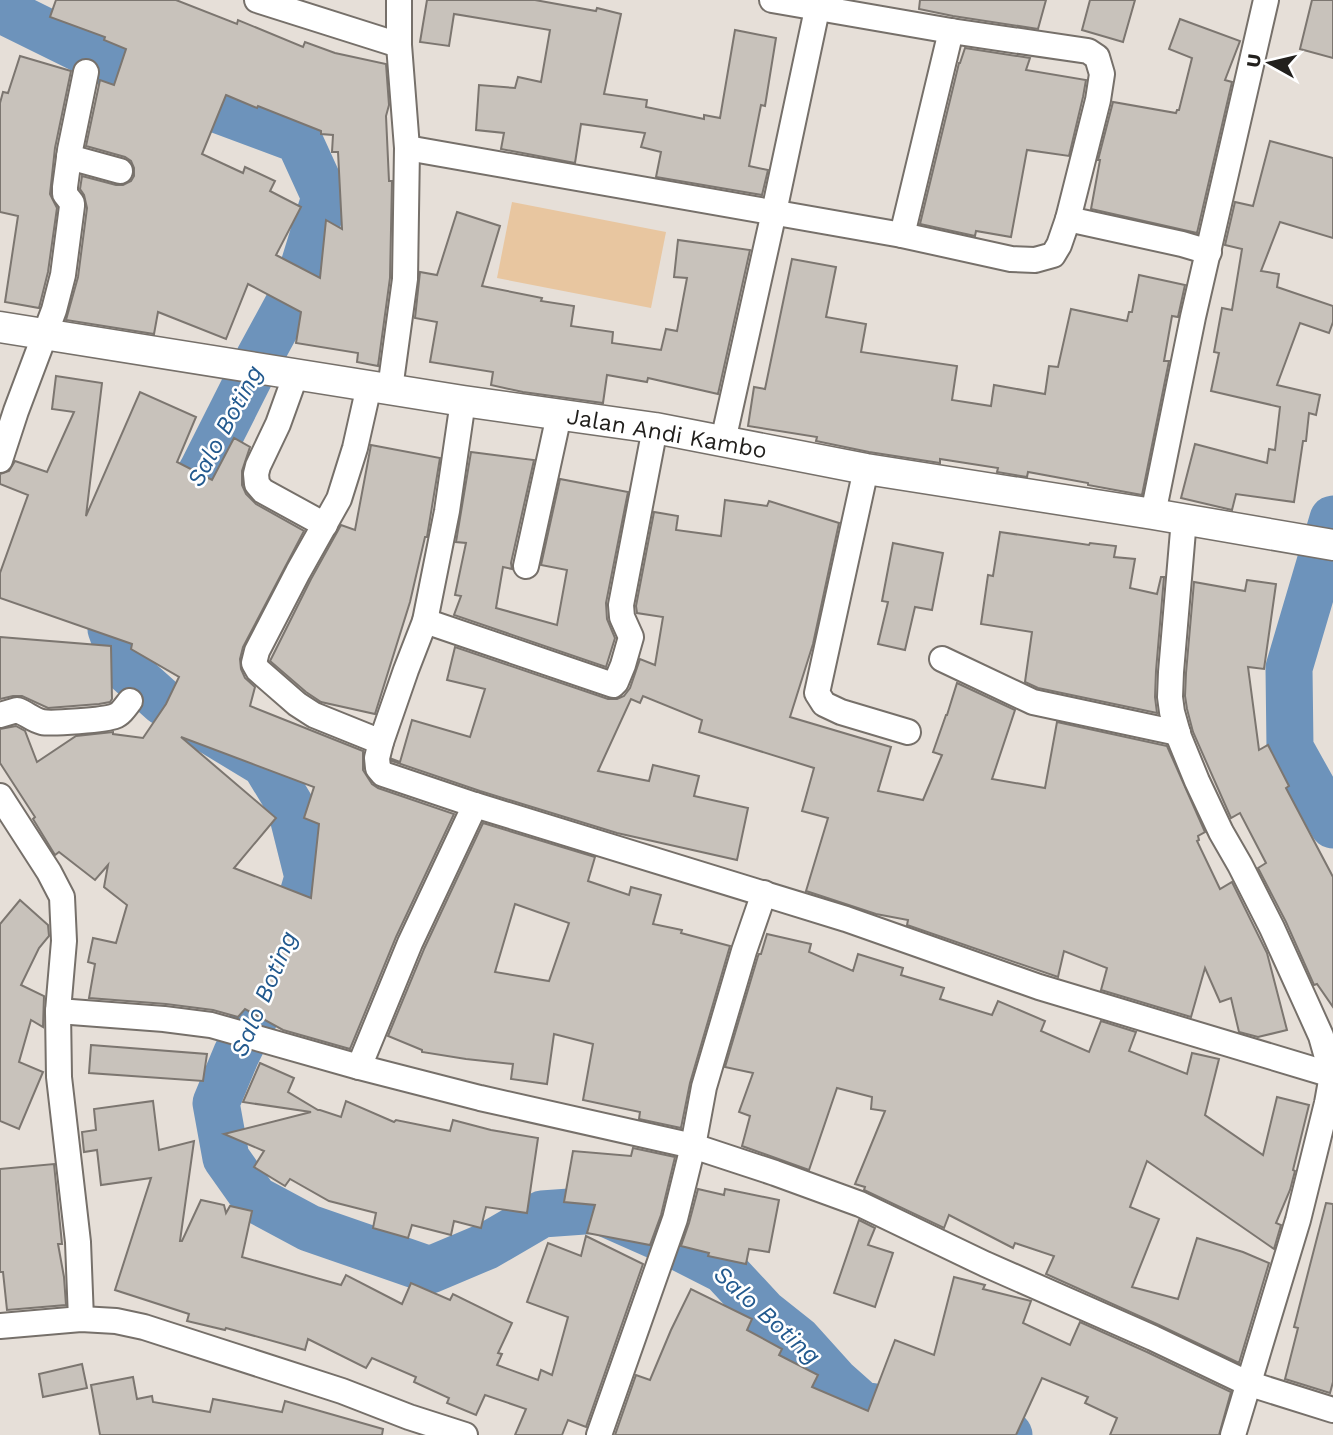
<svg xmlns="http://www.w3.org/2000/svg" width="1333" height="1435" viewBox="0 0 1333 1435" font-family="'Work Sans',sans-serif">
  <rect width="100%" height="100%" fill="#e6dfd8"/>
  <path fill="#e8c6a0" d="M512,202L666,232L651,308L497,278Z"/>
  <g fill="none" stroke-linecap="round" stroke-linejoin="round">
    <g stroke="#6d93bb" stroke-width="47">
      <path d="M0,9L162,89L299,140L325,197L297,288L259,358L202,471L111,629L125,668L163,702L265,764L290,805L308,877L285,956L236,1055L216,1103L226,1158L255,1199L309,1228L430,1270L487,1246L542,1214L598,1210L659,1237L724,1270L764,1313L798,1340L835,1381L862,1405L964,1421L991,1424L1009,1435"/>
      <path d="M1333,519L1289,668L1290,748L1333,825"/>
    </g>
  </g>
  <g fill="#c8c2bb" stroke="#7c7670" stroke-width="2" fill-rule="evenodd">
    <path d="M56,0H176L237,24L238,20L303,47L305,42L335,53L386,64L389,105L386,116L389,181H392L390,278L378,366L357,362L358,353L296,343L301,312L248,284L226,339L158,312L154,334L66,320L78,277L87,208L84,195L80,189L82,176L116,185H123L131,181L134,176V168L131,161L125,157L86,146L100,80L114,85L126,49L104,40L105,37L50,17ZM226,95L257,108L258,106L321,131V134L333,135L332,152H338L342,229L326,220L320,278L276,255L301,207L270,191L275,181L245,167L243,173L202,154Z"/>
    <path d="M427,0H535L596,11L597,8L621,14L604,94L647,100L646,107L704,119V115L720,118L735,30L776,38L765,106L761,105L749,166L768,170L762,195L656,177L661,152L641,147L645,133L581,124L575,163L501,149L504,133L476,130L479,85L515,88L518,77L541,82L550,30L454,14L449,46L420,42Z"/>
    <path d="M920,0H1046L1038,29L953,16L919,9Z"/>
    <path d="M1090,0H1135L1123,42L1082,30Z"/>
    <path d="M1312,0H1333V58L1300,49Z"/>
    <path d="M1180,19L1240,41L1225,80L1232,82L1197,233L1091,209L1100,160H1098L1113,102L1176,113L1177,110H1179L1192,58L1169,49Z"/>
    <path d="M965,48L1030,58L1026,70L1086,80L1083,97L1069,156L1027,150L1011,237L976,231L975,236L920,224L959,63H960Z"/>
    <path d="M20,56L71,71L55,148L50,194L57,208L48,272L39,308L5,302L18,216L0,212V103L3,92L8,93Z"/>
    <path d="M1270,141L1333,158V238L1280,222L1261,271L1279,274L1277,287L1333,306V322L1329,333L1300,323L1277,385L1320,395L1316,415L1309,413L1306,441H1303L1294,502L1236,494L1232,510L1181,498L1195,444L1267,463L1269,449L1275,450L1280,407L1211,391L1219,353L1214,352L1222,308L1232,310L1242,249L1225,245L1235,202L1253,206Z"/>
    <path d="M457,212L500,226L482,286L542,298L541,301L574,306L571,326L613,332L612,343L661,350L666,329L677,331L687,278L674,277L678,240L750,250L718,394L648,378L647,382L607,375L603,403L523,392L491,385L493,372L430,362L437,322L415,318L420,272L437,275Z"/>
    <path d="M792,259L836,267L826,317L866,324L861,352L957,366L952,400L991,406L994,385L1045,394L1049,366L1058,367L1071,309L1127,321L1129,312H1132L1139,275L1185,285L1178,317L1172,316L1164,361H1169L1142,495L1088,485V483L1028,472L1027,477L997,472L998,468L940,459V463L869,452L816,441L817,437L748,426L754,387L765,389Z"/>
    <path d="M56,376L102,383L86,516L140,392L196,417L177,462L212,480L234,438L250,447L242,471V485L246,494L256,504L304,531L243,647L240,659L241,669L245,678L255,687L250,706L363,751V770L372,784L378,788L454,814L396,937L350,1049L283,1030L245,1009L238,1017L213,1010L166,1004L89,998L95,964L88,962L93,938L116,943L127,905L104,887L108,865L95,880L59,852L55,855L33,819L35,817L0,763V729L16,726L25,731L37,762L76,736L113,732V734L143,738L166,704L179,677L131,649L132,644L0,598V573L28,495L0,484V474L9,471L15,461L47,472L74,412L52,409ZM181,737L314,787L304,818L319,824L311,898L234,868L276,818Z"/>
    <path d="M371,445L440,458L427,537H425L410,602L375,714L321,702L306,692L270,661L311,579L341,525L355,530Z"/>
    <path d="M471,452L534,460L511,563L512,569L503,567L496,608L557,625L567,570L541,565L560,479L628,492L606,603L607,619L615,638L606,667L454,615L461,596L455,595L466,543L456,542Z"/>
    <path d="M725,500L767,506L769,501L839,523L813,644L790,717L891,747L878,791L923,800L942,755L933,752L946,715H947L957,683L1015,710L992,779L1045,788L1057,722L1167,746L1205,832L1198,836L1199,840L1197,841L1220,889L1232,882L1267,953L1287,1030L1258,1037L1239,1032L1231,998L1220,1002L1205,968L1191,1017L1101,990L1107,968L1064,951L1058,977L907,925L908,920L876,914L806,891L828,818L802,811L814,768L699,732L702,720L643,696L640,703L631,699L598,771L649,781L653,765L699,776L694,796L748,808L737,860L617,833L480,791L392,761V759L400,762L412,720L470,737L485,689L447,680L455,647L608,699H617L624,696L630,688L640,659L655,665L663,617L637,613L636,606L654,512L678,516L676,530L721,536Z"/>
    <path d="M1000,532L1089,545L1090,543L1116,546L1114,557L1135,559L1130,588L1157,594L1161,577H1164L1156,671L1155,697L1157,713L1038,688L1025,682L1032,632L981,624L988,575L993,576Z"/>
    <path d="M893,543L943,553L932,610L915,607L905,650L878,644L888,602L882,601Z"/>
    <path d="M1247,580L1276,584L1264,669L1248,667L1259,750L1268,745L1289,786L1286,788L1333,877V1007L1317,984L1314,985L1286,922L1258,868L1266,863L1240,813L1231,818L1193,732L1187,709L1185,696L1186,673L1194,582L1245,591Z"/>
    <path d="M0,637L111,646L112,699L110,702L99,704L48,708L22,696H13L0,699Z"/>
    <path d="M483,823L595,857L588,881L629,895L631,887L661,895L653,924L682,930L681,933L730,946L690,1083L681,1128L639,1119L640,1112L583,1100L593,1044L554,1034L547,1084L511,1079L513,1064L466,1059L422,1052V1050L388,1036L424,949ZM515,904L569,923L549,981L495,972Z"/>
    <path d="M20,900L48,925L49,936L39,948L21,985L44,996L43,1027L31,1020L19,1062L43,1072L19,1129L0,1121V924Z"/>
    <path d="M767,934L811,944L809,952L853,971L858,954L903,968L901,975L944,988L940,999L992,1015L998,1001L1045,1021L1041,1031L1089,1052L1101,1021L1136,1032L1129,1051L1187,1074L1192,1053L1219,1059L1205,1115L1263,1155L1277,1097L1309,1105L1293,1170L1295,1171L1290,1190L1276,1223L1281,1225L1274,1249L1147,1161L1130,1207L1159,1219L1132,1287L1178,1299L1197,1238L1243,1252L1269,1263L1239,1363L1159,1325L1046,1274L1054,1256L1015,1243L1013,1248L949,1215L944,1228L864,1190L865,1187L855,1184L885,1111L871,1109L872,1097L837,1088L809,1170L742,1146L750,1116L739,1112L753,1073L725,1067L758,956L759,954H761Z"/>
    <path d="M91,1045L207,1054L203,1081L89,1073Z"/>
    <path d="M260,1063L294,1078L288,1092L318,1110H320L341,1117L346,1101L394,1122L396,1120L450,1131L453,1120L491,1130L538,1138L527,1213L486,1207L481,1228L454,1221L451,1235L412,1225L408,1238L373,1228L376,1213L329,1201L290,1179L285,1186L254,1167L264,1151L224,1134L311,1112L243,1102Z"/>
    <path d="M153,1101L159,1150L194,1141L180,1241H182L201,1200L224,1205L226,1213L230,1206L252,1211L242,1257L341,1285L346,1275L402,1304L411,1283L450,1300L453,1294L512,1323L498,1353L502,1354L497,1365L538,1380L541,1370L552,1375L568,1317L527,1302L548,1243L581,1256L586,1236L643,1264L586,1427L568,1420L562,1435H515L526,1409L485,1395L476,1415L447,1403L449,1398L414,1382L416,1377L372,1358L366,1368L308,1339L305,1350L226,1328L225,1330L187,1321L189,1314L115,1290L151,1178L101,1185L97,1150L84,1152L82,1132L96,1130L94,1109Z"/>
    <path d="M633,1148L675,1157L661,1215L650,1245L587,1233L595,1205L564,1202L573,1151L631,1156Z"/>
    <path d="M54,1164L62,1244H58L64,1277L66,1305L7,1310L3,1272H0V1169Z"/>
    <path d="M698,1189L724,1195L725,1189L779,1200L769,1252L749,1249L746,1264L708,1256L709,1253L681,1246L689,1223Z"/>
    <path d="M1326,1203L1333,1204V1382L1330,1393L1285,1379L1298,1328L1294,1327Z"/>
    <path d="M859,1220L875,1228L868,1245L893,1253L875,1307L834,1293Z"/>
    <path d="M954,1277L985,1285L983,1289L1031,1301L1023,1323L1070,1345L1080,1322L1147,1352L1231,1392L1219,1435H1110L1117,1418L1085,1403L1088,1397L1042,1378L1016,1435H615L636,1375L650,1380L671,1330L691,1289L752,1319L747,1330L782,1349L779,1355L818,1375L812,1387L868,1411L895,1340L934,1355Z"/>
    <path d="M82,1364L87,1388L43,1397L39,1374Z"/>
    <path d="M133,1377L137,1399L152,1396L153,1402L210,1412L213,1399L282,1412L285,1401L383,1429L382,1435H100L91,1385Z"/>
  </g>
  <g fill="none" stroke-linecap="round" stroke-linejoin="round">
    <defs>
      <g id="minor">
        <path d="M257,0L399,45"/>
        <path d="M772,0L951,31L1088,51L1097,57L1102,74L1098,100L1068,219L1182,244L1209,252"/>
        <path d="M407,148L902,235L951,31"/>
        <path d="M69,157L120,171"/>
        <path d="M902,235L1011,259L1035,260L1053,255L1059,245L1068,219"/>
        <path d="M296,374L278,424L258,466L256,474L257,484L263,491L325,525"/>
        <path d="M369,386L355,448L339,499L298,572L257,651L254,663L258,670L297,704L314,715L381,742"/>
        <path d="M390,389L405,279L407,148L399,45V0"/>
        <path d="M463,401L447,511L425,621L406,670L381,742L377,758L378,768L383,774L475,805L846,919L1039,987L1332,1075"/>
        <path d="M723,441L774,212L819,0"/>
        <path d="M0,460L16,411L54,310L63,275L72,206V203L65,194V187L70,150L86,72"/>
        <path d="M866,469L817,693L824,704L841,712L908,732"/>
        <path d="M1153,514L1193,317L1266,0"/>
        <path d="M1184,519L1171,672L1170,697L1172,712L1179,737L1197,781L1221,832L1240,865L1272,928L1307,1005L1321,1036L1332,1075L1327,1103L1298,1220L1233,1435"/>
        <path d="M526,566L559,415"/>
        <path d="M425,621L613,685L616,682L623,665L631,637L622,617L621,605L655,428"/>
        <path d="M942,659L1033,702L1178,733"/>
        <path d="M0,715L17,710C26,713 33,720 42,722C51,724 106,720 115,716C121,714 126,706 130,701"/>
        <path d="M0,796L49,872L62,897L64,941L58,1011L59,1077L78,1242L81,1319"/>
        <path d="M475,805L410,943L359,1067L480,1098L693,1146L775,1173L860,1204L985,1264L1153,1338L1247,1383L1333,1410"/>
        <path d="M58,1011L164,1019L211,1025L359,1067"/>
        <path d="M0,1326L81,1319L116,1321L144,1327L342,1391L409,1417L465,1435"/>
        <path d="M599,1435L675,1219L693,1146L704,1087L744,951L764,893"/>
      </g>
      <path id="tertiary" d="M0,327L463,401L655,428L866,469L1153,514L1333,545"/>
    </defs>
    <use href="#minor" stroke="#76706a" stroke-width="28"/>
    <use href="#tertiary" stroke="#76706a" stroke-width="33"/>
    <use href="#minor" stroke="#fff" stroke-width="24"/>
    <use href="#tertiary" stroke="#fff" stroke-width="30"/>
  </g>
  <g text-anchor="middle" stroke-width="5" stroke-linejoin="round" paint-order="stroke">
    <g font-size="23" fill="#22201d" stroke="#fff">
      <text transform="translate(667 433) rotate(10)" y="8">Jalan Andi Kambo</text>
    </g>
    <g font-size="24" font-style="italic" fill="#22598e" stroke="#fff">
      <text transform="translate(225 426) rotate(-62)" y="8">Salo Boting</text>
      <text transform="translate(264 994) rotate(-67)" y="8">Salo Boting</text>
      <text transform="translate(767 1315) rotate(42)" y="8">Salo Boting</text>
    </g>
  </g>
  <g transform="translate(1270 63) rotate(278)" stroke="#ffffff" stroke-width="5" paint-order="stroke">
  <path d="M0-5L12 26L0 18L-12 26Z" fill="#22201d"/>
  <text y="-10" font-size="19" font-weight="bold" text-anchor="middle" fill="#22201d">U</text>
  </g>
</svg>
